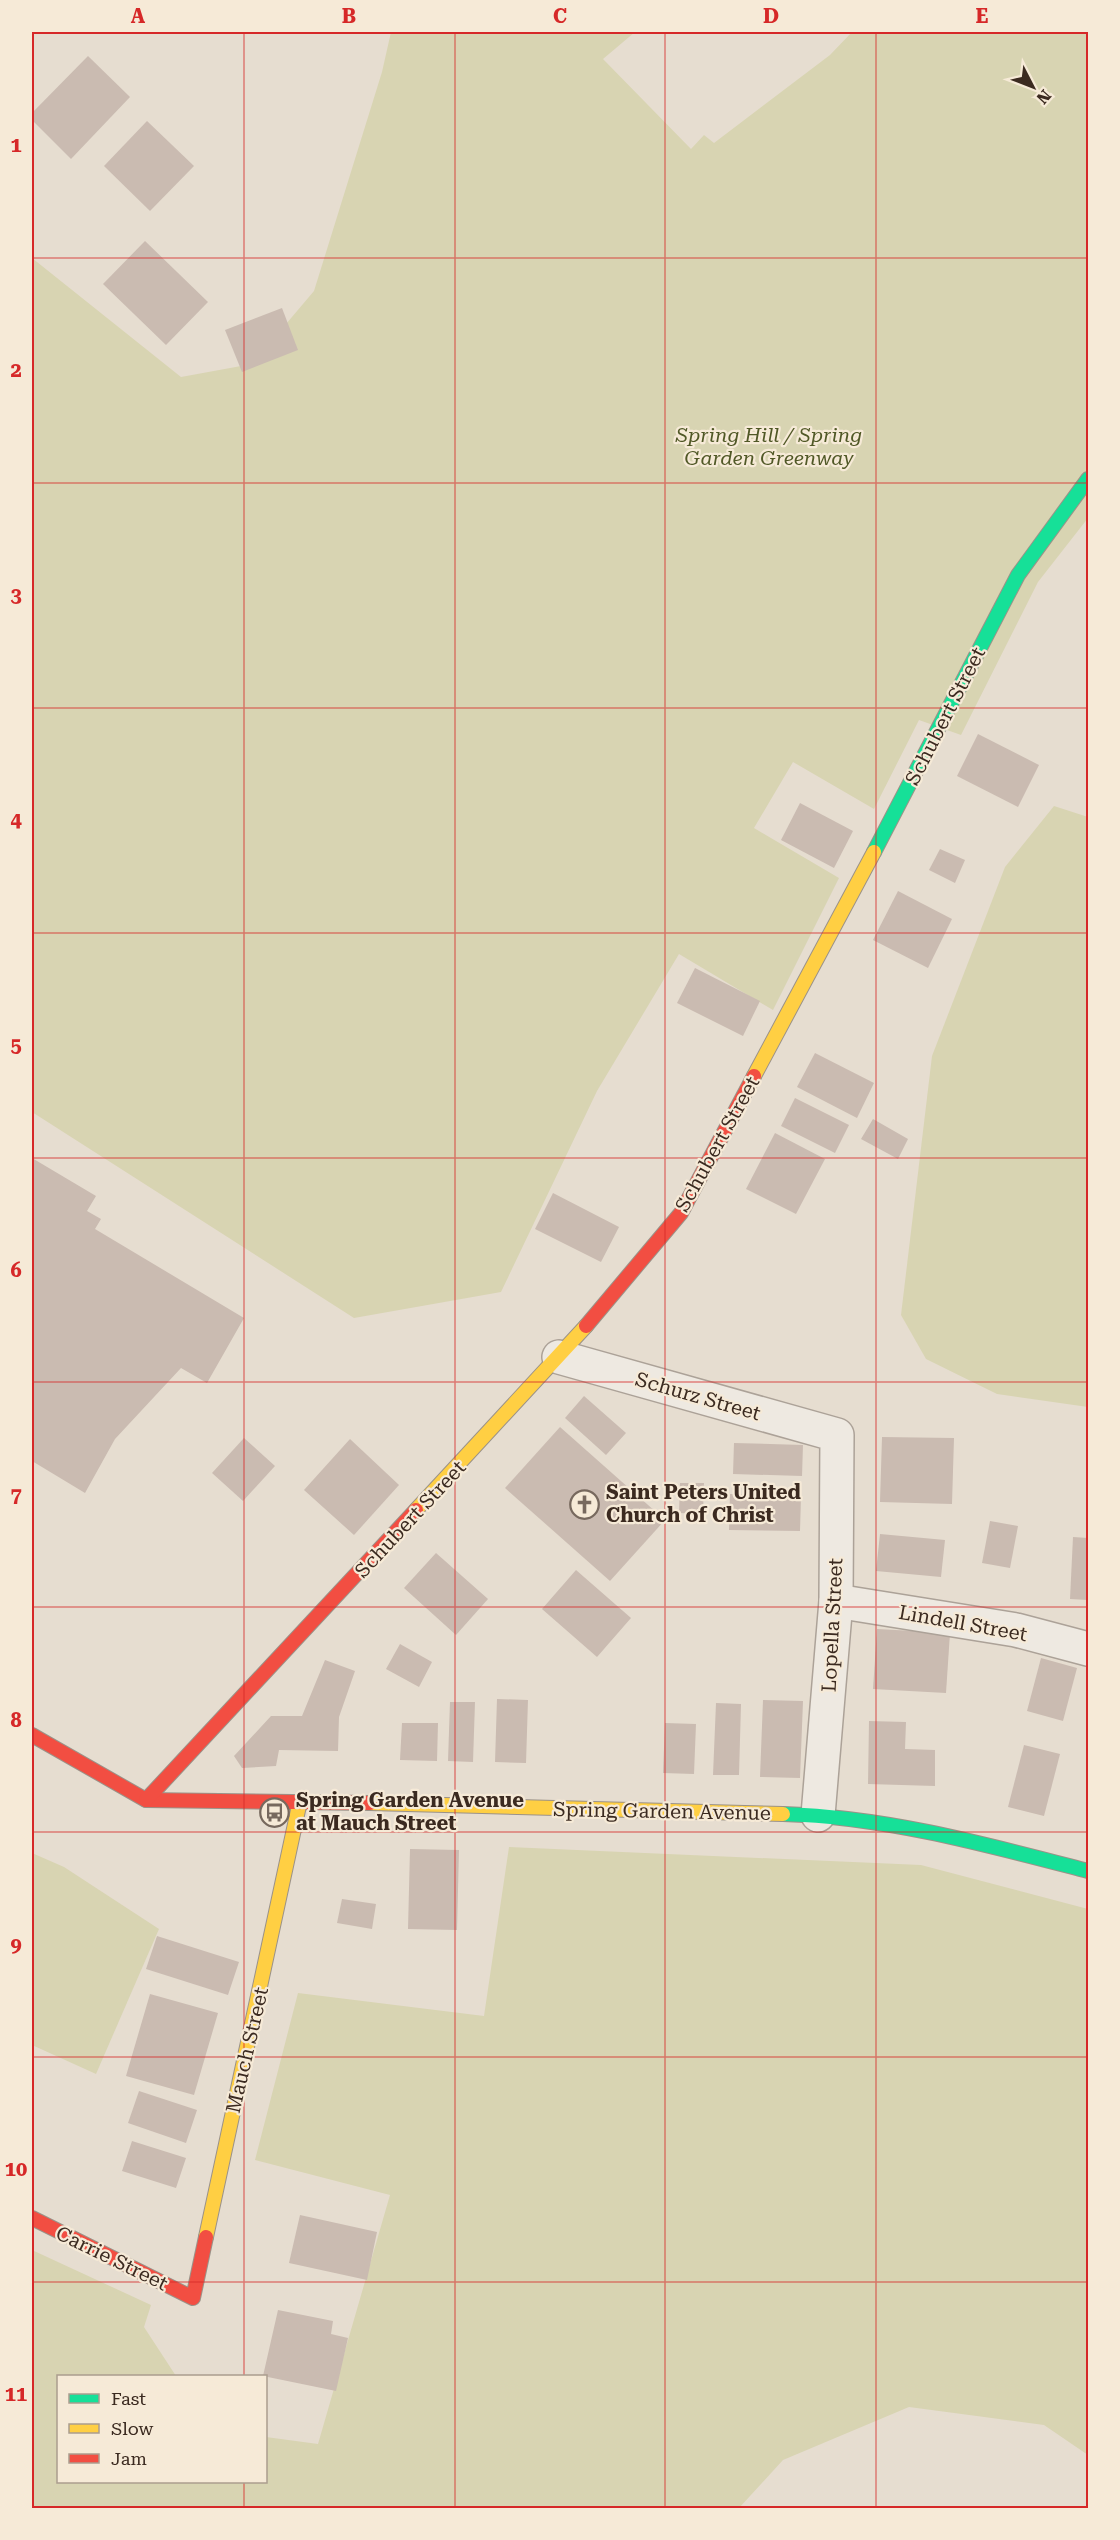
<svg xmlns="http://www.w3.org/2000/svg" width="1120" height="2540" viewBox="0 0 1120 2540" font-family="'Roboto Serif',serif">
  <rect width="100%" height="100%" fill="#e6ddd0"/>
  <g fill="#d8d4b2">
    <path d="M391,32H635L603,59L691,149L704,135L714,143L830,55L852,32H1088V518L1038,582L961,735L919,720L874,809L793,762L754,828L839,878L773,1010L679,954L597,1091L501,1292L354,1318L32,1112V258L181,377L252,364L314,291L382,72Z"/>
    <path d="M1054,806L1088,817V1407L997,1394L926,1359L901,1315L932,1056L1005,867Z"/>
    <path d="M509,1847L921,1865L1088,1909V2455L1044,2425L909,2407L783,2460L739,2508H32V2250L151,2305L144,2327L176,2376H58V2482H266V2437L318,2444L390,2195L255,2160L298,1993L484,2016Z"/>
    <path d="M32,1853L64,1867L159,1929L96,2074L32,2045Z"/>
  </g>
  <g fill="#cabbb1">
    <path d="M88,56L130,97L71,159L32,120V113Z"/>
    <path d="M147,121L194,166L150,211L104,166Z"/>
    <path d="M145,241L208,302L166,345L103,284Z"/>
    <path d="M282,308L298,350L242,372L225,330Z"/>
    <path d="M978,734L1039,765L1018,807L957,776Z"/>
    <path d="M800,803L853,831L834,868L781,840Z"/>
    <path d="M940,849L965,860L955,883L929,870Z"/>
    <path d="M898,891L952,919L928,968L873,940Z"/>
    <path d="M695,968L760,1001L743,1036L677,1003Z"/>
    <path d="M815,1053L874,1083L857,1118L797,1087Z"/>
    <path d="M795,1098L849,1125L835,1153L781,1126Z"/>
    <path d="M873,1119L908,1139L898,1159L861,1139Z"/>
    <path d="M775,1133L825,1159L796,1214L746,1189Z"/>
    <path d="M32,1158L96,1196L87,1211L101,1219L95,1229L244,1318L207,1383L181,1368L115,1439L85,1493L32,1461Z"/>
    <path d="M553,1193L619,1227L601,1262L535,1229Z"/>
    <path d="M584,1396L626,1433L606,1455L565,1418Z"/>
    <path d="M560,1427L665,1520L610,1581L505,1488Z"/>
    <path d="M882,1437L954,1438L952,1504L880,1502Z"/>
    <path d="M244,1438L275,1466L243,1501L212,1473Z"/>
    <path d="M350,1439L399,1485L354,1535L304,1490Z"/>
    <path d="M734,1443L803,1445L802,1476L733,1474Z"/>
    <path d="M680,1483H704L703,1514L679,1513Z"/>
    <path d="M730,1494L801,1496L800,1531L729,1530Z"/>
    <path d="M990,1521L1018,1526L1010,1568L982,1563Z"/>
    <path d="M880,1534L945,1540L941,1577L876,1571Z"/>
    <path d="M1073,1537L1088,1538V1600L1070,1599Z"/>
    <path d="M436,1553L488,1599L456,1635L404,1588Z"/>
    <path d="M576,1570L631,1618L597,1657L542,1609Z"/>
    <path d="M877,1629L950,1633L946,1693L873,1689Z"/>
    <path d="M400,1644L432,1662L419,1687L386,1669Z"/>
    <path d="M1041,1658L1077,1668L1063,1721L1027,1711Z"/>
    <path d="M325,1660L355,1671L339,1717L338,1751L279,1750L276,1766L242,1768L234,1756L271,1716H302Z"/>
    <path d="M497,1699L528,1700L526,1763L495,1762Z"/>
    <path d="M763,1700L803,1701L800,1778L760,1777Z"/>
    <path d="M450,1702H475L473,1762L448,1761Z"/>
    <path d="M716,1703L741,1704L739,1775H713Z"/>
    <path d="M869,1721L906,1722L905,1749L935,1750V1786L868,1784Z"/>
    <path d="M402,1723H438L437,1761L400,1760Z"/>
    <path d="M665,1723L696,1724L694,1774L663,1773Z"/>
    <path d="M1024,1745L1060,1754L1044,1816L1008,1807Z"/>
    <path d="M410,1849L459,1850L457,1930L408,1929Z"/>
    <path d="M342,1899L376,1904L372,1929L337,1923Z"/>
    <path d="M157,1936L239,1962L228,1995L146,1969Z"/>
    <path d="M150,1994L218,2013L194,2095L126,2076Z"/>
    <path d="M139,2091L197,2110L186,2143L128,2123Z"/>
    <path d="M132,2141L186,2158L176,2188L122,2171Z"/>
    <path d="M300,2215L377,2232L367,2280L289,2263Z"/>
    <path d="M278,2310L333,2321L331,2334L348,2338L336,2391L263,2376Z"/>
  </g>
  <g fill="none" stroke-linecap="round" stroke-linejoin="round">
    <defs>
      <g id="street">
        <path d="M559,1357L837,1435L836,1601L818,1815"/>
        <path d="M836,1601L1016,1630L1088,1649"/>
      </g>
      <g id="fast">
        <path d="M874,852L1018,575L1088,479"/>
        <path d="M783,1814C887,1817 988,1845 1088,1871"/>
      </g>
      <g id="slow">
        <path d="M754,1076L874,852"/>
        <path d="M416,1510L586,1326"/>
        <path d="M370,1803L783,1814"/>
        <path d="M206,2237L300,1801"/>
      </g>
      <g id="jam">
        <path d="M586,1326L681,1213L754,1076"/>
        <path d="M32,1735L146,1800L370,1803"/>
        <path d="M146,1800L416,1510"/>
        <path d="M32,2218L193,2298L206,2237"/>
      </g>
    </defs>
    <use href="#street" stroke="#aca298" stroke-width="36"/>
    <use href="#fast" stroke="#9b9288" stroke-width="16"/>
    <use href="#slow" stroke="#9b9288" stroke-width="16"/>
    <use href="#jam" stroke="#9b9288" stroke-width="16"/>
    <use href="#street" stroke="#eee9e1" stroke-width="33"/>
    <use href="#fast" stroke="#16e098" stroke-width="14"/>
    <use href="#slow" stroke="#ffcf43" stroke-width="14"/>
    <use href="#jam" stroke="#f24e42" stroke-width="14"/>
  </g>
  <path fill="none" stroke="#d62828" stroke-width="1.5" stroke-opacity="0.55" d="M244,32V2376M455,32V2508M665,32V2508M876,32V2508M32,258H1088M32,483H1088M32,708H1088M32,933H1088M32,1158H1088M32,1382H1088M32,1607H1088M32,1832H1088M32,2057H1088M32,2282H1088M244,2482V2508"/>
  <defs>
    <symbol id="church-ring" viewBox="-11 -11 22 22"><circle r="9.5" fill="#f6ead7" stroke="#77695e" stroke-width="1.5"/><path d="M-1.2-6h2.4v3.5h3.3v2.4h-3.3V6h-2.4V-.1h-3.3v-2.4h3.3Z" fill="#77695e"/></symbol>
    <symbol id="bus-ring" viewBox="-11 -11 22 22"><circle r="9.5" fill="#f6ead7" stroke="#77695e" stroke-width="1.5"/><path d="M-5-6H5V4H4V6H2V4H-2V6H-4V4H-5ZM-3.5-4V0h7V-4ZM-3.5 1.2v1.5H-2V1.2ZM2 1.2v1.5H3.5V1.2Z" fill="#77695e"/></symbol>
  </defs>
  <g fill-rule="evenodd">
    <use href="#church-ring" x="568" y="1488" width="33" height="33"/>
    <use href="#bus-ring" x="258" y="1796" width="33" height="33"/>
  </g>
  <g text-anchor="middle" stroke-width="4.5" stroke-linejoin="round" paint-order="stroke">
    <g font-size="20" font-style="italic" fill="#505826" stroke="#f6ead7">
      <text x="769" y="442">Spring Hill / Spring<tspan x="769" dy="23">Garden Greenway</tspan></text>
    </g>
    <g font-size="20" fill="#3b2a20" stroke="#f6ead7">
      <text transform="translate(945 716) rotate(-63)" y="7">Schubert Street</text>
      <text transform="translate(717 1144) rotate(-61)" y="7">Schubert Street</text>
      <text transform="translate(698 1396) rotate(16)" y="7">Schurz Street</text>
      <text transform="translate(410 1519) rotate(-47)" y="7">Schubert Street</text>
      <text transform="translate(963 1623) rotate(10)" y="7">Lindell Street</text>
      <text transform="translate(832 1625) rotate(-87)" y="7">Lopella Street</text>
      <text transform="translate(662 1811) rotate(1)" y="7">Spring Garden Avenue</text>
      <text transform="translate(247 2050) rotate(-77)" y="7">Mauch Street</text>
      <text transform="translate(112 2258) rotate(26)" y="7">Carrie Street</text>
    </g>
    <g font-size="20" font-weight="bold" fill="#3b2a20" stroke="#f6ead7" text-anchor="start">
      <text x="606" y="1499">Saint Peters United<tspan x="606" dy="23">Church of Christ</tspan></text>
      <text x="296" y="1807">Spring Garden Avenue<tspan x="296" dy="23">at Mauch Street</tspan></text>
    </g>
  </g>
  <rect width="1120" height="2540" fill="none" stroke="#f6ead7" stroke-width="66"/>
  <rect x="57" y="2375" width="210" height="108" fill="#f6ead7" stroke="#ab9d8e" stroke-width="1.5"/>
  <rect x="69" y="2394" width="30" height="9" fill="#16e098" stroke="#ab9d8e" stroke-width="1.5"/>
  <text x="111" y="2405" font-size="18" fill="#3b2a20">Fast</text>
  <rect x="69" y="2424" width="30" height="9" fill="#ffcf43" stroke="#ab9d8e" stroke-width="1.5"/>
  <text x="111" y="2435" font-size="18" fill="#3b2a20">Slow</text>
  <rect x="69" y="2454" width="30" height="9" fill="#f24e42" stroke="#ab9d8e" stroke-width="1.5"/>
  <text x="111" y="2465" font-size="18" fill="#3b2a20">Jam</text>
  <g transform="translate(1033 87) rotate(132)" stroke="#f6ead7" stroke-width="4.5" paint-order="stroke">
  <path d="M0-4.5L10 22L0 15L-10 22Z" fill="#3b2a20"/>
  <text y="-9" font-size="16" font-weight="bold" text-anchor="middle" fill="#3b2a20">N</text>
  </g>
  <rect x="33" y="33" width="1054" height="2474" fill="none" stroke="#d62828" stroke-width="2"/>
  <g font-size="20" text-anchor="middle" font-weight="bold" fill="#d62828">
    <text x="138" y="23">A</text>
    <text x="349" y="23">B</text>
    <text x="560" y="23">C</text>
    <text x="771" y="23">D</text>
    <text x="982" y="23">E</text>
    <text x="16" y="152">1</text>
    <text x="16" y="377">2</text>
    <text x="16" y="602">3</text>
    <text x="16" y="827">4</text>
    <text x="16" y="1052">5</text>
    <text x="16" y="1277">6</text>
    <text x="16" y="1502">7</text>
    <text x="16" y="1727">8</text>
    <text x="16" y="1952">9</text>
    <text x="16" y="2176">10</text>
    <text x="16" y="2401">11</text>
  </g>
</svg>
